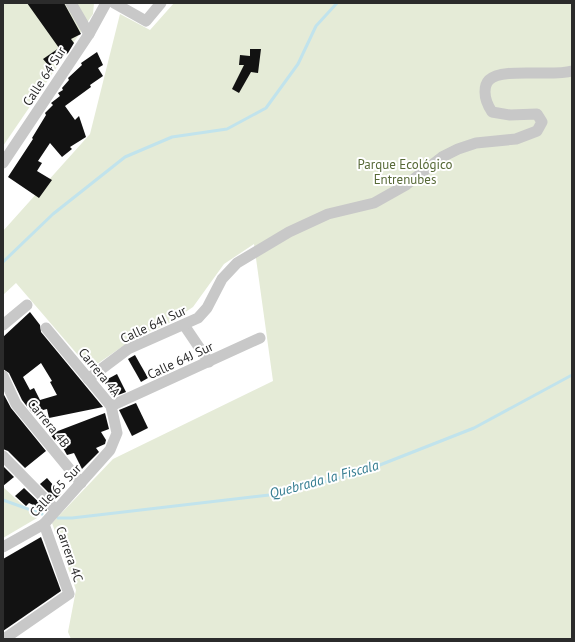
<svg xmlns="http://www.w3.org/2000/svg" width="575" height="642" viewBox="0 0 575 642" font-family="'PT Sans',sans-serif">
  <rect width="100%" height="100%" fill="#fff"/>
  <g fill="#e5ebd7">
    <path d="M3,3H94L93,14L3,146Z"/>
    <path d="M174,3H572V639H71L68,632L76,590L52,523L113,459L273,381L254,244L224,264L193,307L166,325L136,337L90,369L16,283L3,295V231L90,134L120,14L150,30Z"/>
    <path d="M3,487L37,518L3,538Z"/>
  </g>
  <g fill="none" stroke-linecap="round" stroke-linejoin="round">
    <g stroke="#c1e3ec" stroke-width="3">
      <path d="M3,262L53,214L125,157L172,137L227,129L266,108L298,64L316,26L337,3"/>
      <path d="M3,500L42,514"/>
      <path d="M58,518H72L278,494L362,472L474,428L572,375"/>
    </g>
  </g>
  <g fill="#121212" fill-rule="evenodd">
    <path d="M27,3H64L81,34L71,39L74,43L68,53L49,66L43,59L59,48Z"/>
    <path d="M250,49H261L258,73L251,72L239,93L232,89L244,65H239L240,55L250,56Z"/>
    <path d="M97,52L103,65L98,68L103,76L90,85L91,87L65,106L75,120L79,116L86,137L70,147L72,149L62,157L50,143L38,161L42,163L37,171L52,180L39,198L8,177L33,139L32,138L46,115L45,113L53,105L51,103L60,96L58,93L63,90L62,88L69,80L68,78L82,65L81,63Z"/>
    <path d="M30,312L40,325L41,332L103,407L49,418L47,409L32,413L22,400L9,373L3,369V337ZM41,363L52,381L50,382L57,395L40,400L34,388L30,390L23,377Z"/>
    <path d="M135,355L148,378L141,382L128,359Z"/>
    <path d="M117,374L126,392L113,397L104,381Z"/>
    <path d="M3,393L11,408L46,451L25,468L8,451L3,449Z"/>
    <path d="M136,403L148,428L132,436L119,410Z"/>
    <path d="M105,413L109,429L101,432L106,440L105,444L96,448L99,452L82,469L74,453L67,455L59,441L57,443L50,434Z"/>
    <path d="M3,466L14,477L3,486Z"/>
    <path d="M47,478L61,494L55,499L40,484Z"/>
    <path d="M24,488L47,510L46,511L29,503L26,506L15,496Z"/>
    <path d="M41,537L61,591L3,631V559Z"/>
  </g>
  <g fill="none" stroke-linecap="round" stroke-linejoin="round">
    <g stroke="#c8c8c8" stroke-width="11">
      <path d="M71,3L89,34"/>
      <path d="M114,3L146,21L161,3"/>
      <path d="M3,163L89,34L106,3"/>
      <path d="M3,325L27,305"/>
      <path d="M184,325L209,362"/>
      <path d="M3,376L16,404L81,483"/>
      <path d="M88,379L128,349L198,318L207,308L222,279L237,263L289,232L328,214L374,203L406,185L442,157L458,149L476,143L516,139L537,131L542,122L537,114L510,115L492,112C488,106 485,100 485,92C485,88 486,83 489,80C502,67 552,77 572,71"/>
      <path d="M111,406L260,338"/>
      <path d="M3,456L56,510"/>
      <path d="M3,547L44,524L110,450L117,433L111,406L46,328"/>
      <path d="M4,639L69,594L44,524"/>
    </g>
  </g>
  <g text-anchor="middle" stroke-width="4" stroke-linejoin="round" paint-order="stroke">
    <g font-size="13" fill="#2b2b2b" stroke="#fff">
      <text transform="translate(44 76) rotate(-57)" y="5">Calle 64 Sur</text>
      <text transform="translate(153 324) rotate(-25)" y="5">Calle 64I Sur</text>
      <text transform="translate(180 360) rotate(-25)" y="5">Calle 64J Sur</text>
      <text transform="translate(100 372) rotate(51)" y="5">Carrera 4A</text>
      <text transform="translate(49 423) rotate(51)" y="5">Carrera 4B</text>
      <text transform="translate(55 490) rotate(-46)" y="5">Calle 65 Sur</text>
      <text transform="translate(70 554) rotate(71)" y="5">Carrera 4C</text>
    </g>
    <g font-size="13" fill="#576937" stroke="#fff">
      <text x="405" y="169">Parque Ecológico<tspan x="405" dy="15">Entrenubes</tspan></text>
    </g>
    <g font-size="14" font-style="italic" fill="#357d91" stroke="#fff">
      <text transform="translate(324 479) rotate(-15)" y="5">Quebrada la Fiscala</text>
    </g>
  </g>
  <rect width="575" height="642" fill="none" stroke="#2b2b2b" stroke-width="8"/>
</svg>
